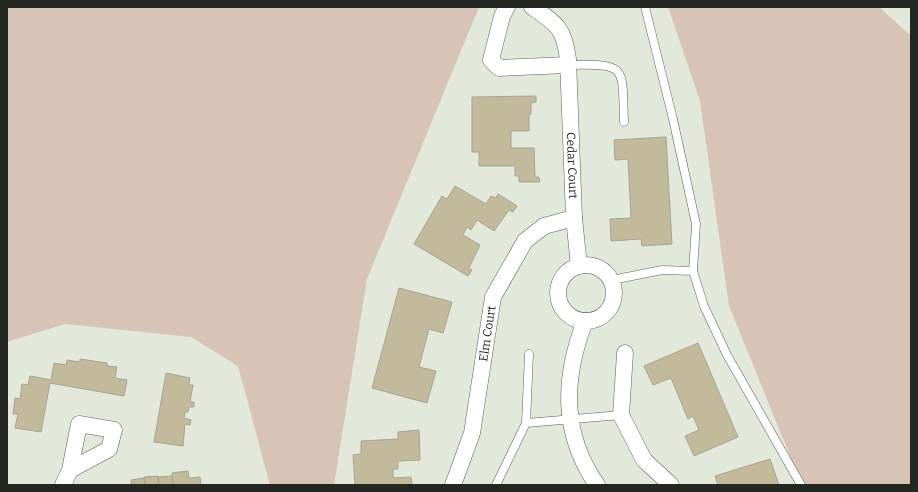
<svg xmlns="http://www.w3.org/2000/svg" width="918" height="492" viewBox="0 0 918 492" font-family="Bitter,serif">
  <rect width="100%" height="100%" fill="#e2e9da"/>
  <g fill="#d7c4b6">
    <path d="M7,7H479L367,279L334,485H270L238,366L191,337L65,324L7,342Z"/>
    <path d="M668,7H879L911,36V485H802L729,306L700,101Z"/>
  </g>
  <g fill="#c2ba9b" stroke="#a7a394">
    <path d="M536,96V102L531,103V114L529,115V131H511V148H534L535,177H539L540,182H519V176H515V166H479V152H472V97Z"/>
    <path d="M666,137L672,244L642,246L641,239L611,241L610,219L631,218L628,159L615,160L614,140Z"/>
    <path d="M455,186L486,204L491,196L496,198L498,194L517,206L513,212L509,210L494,231L477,220L471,230L467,227L463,235L480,245L469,268L472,270L468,276L414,244L442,196L447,199Z"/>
    <path d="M399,288L452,302L443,333L429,329L419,367L436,371L427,403L372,388Z"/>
    <path d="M698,343L738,437L694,456L685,436L699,430L693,416L688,419L671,378L653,385L644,366Z"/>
    <path d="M80,359L107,363V366L117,367L115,378L127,380L124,396L50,383L41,432L15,428L18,414H13L15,398L20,399L22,384L28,385L30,376L51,380L54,363L66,365L67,360L80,362Z"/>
    <path d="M166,373L190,378L189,385H193L190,402H194V407H189L188,412H185L184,418L191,420L190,425L185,424L183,446L154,442Z"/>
    <path d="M419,430L420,460L398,461V469H393V478L411,477L412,485H355L353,455L361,454V441L398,439V432Z"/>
    <path d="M770,459L779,485H718L715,476Z"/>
    <path d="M188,471L189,478L200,477L201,485H173L172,473Z"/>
    <path d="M158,476L159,485H145L144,477Z"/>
    <path d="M172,476L173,485H159L158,477Z"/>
    <path d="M144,478L145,485H131V480Z"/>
  </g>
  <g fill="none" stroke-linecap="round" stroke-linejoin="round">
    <defs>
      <g id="lane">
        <path d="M645,7L673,119L696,224L693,271L704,306L727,355L801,485"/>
        <path d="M568,65C628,64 622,65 624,122"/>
        <path d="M612,280L662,270L693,271"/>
        <path d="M526,423L621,415"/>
        <path d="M496,485L526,423L529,354"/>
      </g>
      <g id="street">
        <path d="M507,7L502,16L491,60L499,68L568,65"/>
        <path id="s1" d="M532,7C557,24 564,28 568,59L574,218L579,266"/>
        <circle cx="586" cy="293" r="28"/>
        <path d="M585,321C563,378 561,433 597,485"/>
        <path d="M625,353L621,415L644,460L671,485"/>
        <path d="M63,485L70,470L79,424L114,430L109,449L70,470"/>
        <path id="s2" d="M453,485L472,433L493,297L525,241L544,226L574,218"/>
      </g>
    </defs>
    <use href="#lane" stroke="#5a6053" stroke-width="9"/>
    <use href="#street" stroke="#5a6053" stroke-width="17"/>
    <use href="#lane" stroke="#fff" stroke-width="8"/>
    <use href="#street" stroke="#fff" stroke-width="16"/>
  </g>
  <g text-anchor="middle" stroke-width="3.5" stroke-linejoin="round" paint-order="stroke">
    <g font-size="12" fill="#232621" stroke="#e2e9da">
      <text dy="4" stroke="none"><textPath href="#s1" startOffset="173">Cedar Court</textPath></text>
      <text dy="4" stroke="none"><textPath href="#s2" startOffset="156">Elm Court</textPath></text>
    </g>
  </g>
  <rect width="918" height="492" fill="none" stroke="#232621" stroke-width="16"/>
</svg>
